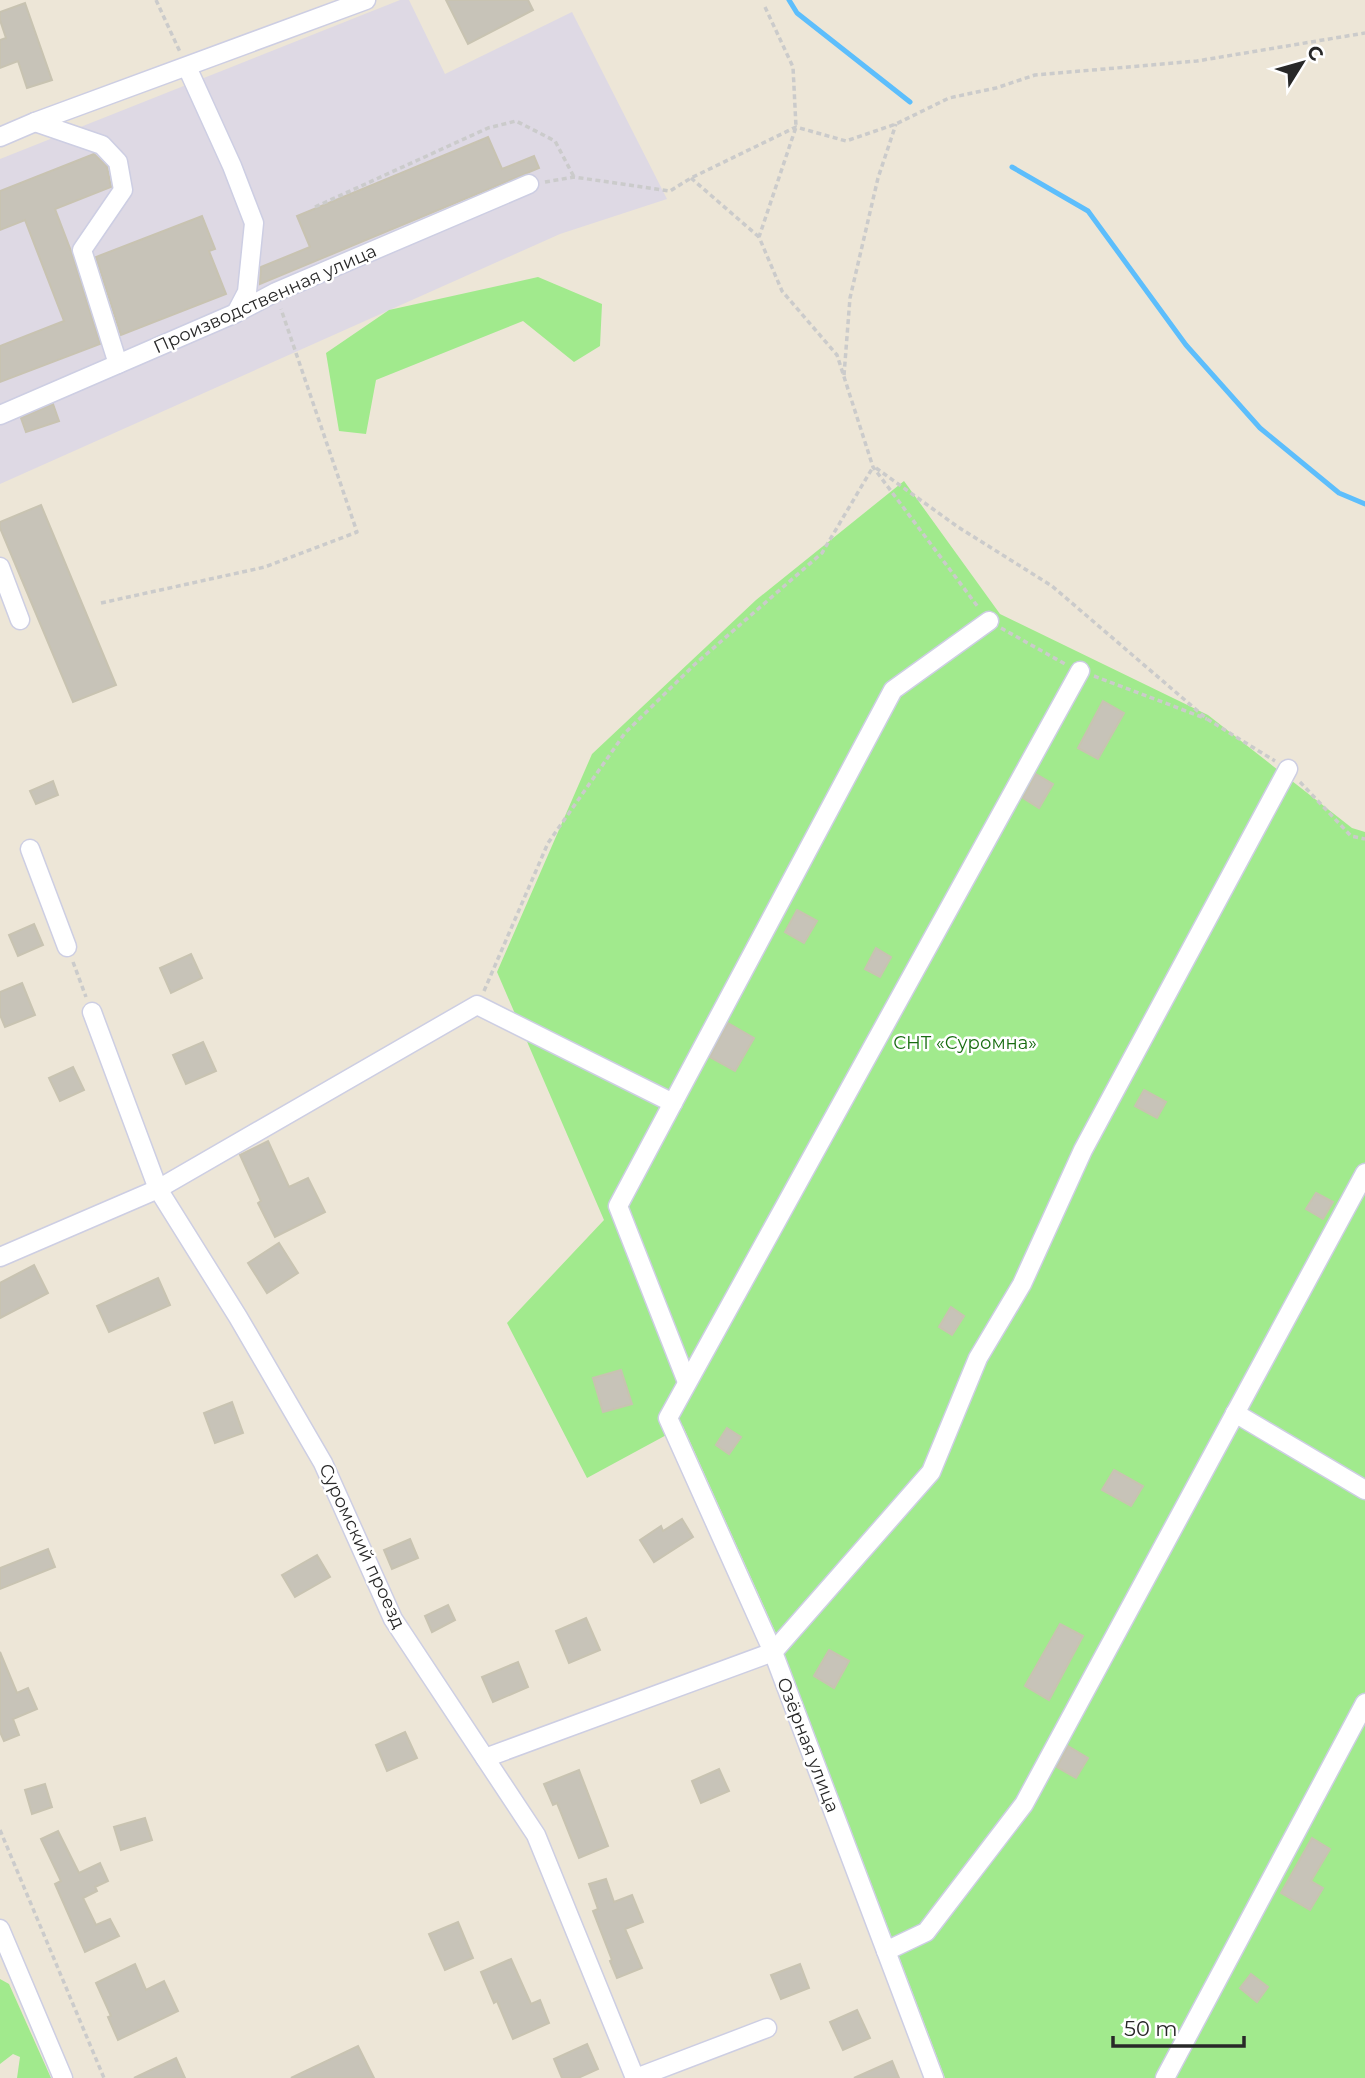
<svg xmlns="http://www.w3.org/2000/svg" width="1365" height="2078" viewBox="0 0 1365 2078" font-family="Montserrat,sans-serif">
  <rect width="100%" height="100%" fill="#ede6d7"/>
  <path fill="#ded9e4" d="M400,0H409L445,74L572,12L667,199L560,234L0,484V159Z"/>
  <g fill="#a1ea8d">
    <path d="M538,277L602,304L600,346L574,362L523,321L376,380L366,434L339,431L326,353L389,310Z"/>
    <path d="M904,481L1000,614L1208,715L1352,828L1365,832V2078H945L779,1640L683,1426L587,1478L507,1323L604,1220L497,972L592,754L756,600Z"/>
    <path d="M0,1979L9,1984L51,2078H17L20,2057L13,2054L0,2064Z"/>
  </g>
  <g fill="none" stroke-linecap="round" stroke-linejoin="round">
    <g stroke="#5dbefc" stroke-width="5">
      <path d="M789,0L797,13L910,102"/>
      <path d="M1012,167L1088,211L1186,345L1260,428L1339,493L1365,504"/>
    </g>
  </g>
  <g fill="#c7c3b8" stroke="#c8c3b1" stroke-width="2">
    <path d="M446,0H528L533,10L468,44Z"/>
    <path d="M25,3L52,80L27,88L18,61L0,68V40L6,38L0,20V12Z"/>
    <path d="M488,137L502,169L534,156L539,168L260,284L261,267L310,247L297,216Z"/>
    <path d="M94,154L107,167L111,187L55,209L71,251L100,344L0,382V346L64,321L25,220L0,230V191Z"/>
    <path d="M202,216L215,249L209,251L226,294L121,335L96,257Z"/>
    <path d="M53,404L59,421L26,432L21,418Z"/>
    <path d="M41,505L116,685L73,702L0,528V522Z"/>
    <path d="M1103,701L1124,713L1098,759L1078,748Z"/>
    <path d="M1036,774L1053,784L1039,808L1023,798Z"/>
    <path d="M53,781L58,795L36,804L30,791Z"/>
    <path d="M797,910L817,921L804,943L785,932Z"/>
    <path d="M34,924L43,945L18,956L9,935Z"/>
    <path d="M876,948L891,957L880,977L865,969Z"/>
    <path d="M191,954L202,978L171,993L160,968Z"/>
    <path d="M22,983L35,1015L5,1027L0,1015V992Z"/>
    <path d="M728,1023L754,1038L735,1071L710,1057Z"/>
    <path d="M203,1042L216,1071L186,1084L173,1055Z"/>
    <path d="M73,1067L84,1090L60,1101L49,1078Z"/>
    <path d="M1144,1090L1166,1102L1157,1118L1135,1106Z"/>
    <path d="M268,1141L289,1187L308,1178L325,1212L275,1237L258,1203L261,1201L240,1155Z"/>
    <path d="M1316,1193L1333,1202L1323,1219L1306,1209Z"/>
    <path d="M279,1243L298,1273L267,1293L248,1263Z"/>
    <path d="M34,1265L48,1293L0,1318V1283Z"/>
    <path d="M158,1278L170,1305L109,1332L97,1306Z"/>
    <path d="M951,1307L964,1316L952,1335L939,1327Z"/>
    <path d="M621,1370L632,1404L603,1412L593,1378Z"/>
    <path d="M232,1402L243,1433L215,1443L204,1413Z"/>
    <path d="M727,1428L741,1437L729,1454L716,1445Z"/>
    <path d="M1114,1470L1143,1486L1131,1506L1102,1490Z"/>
    <path d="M682,1519L693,1537L654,1562L640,1540L661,1526L663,1531Z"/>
    <path d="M410,1539L418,1558L392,1569L384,1550Z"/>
    <path d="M48,1549L55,1567L0,1589V1568Z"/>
    <path d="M317,1555L330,1577L295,1597L282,1575Z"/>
    <path d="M448,1605L455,1620L432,1632L425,1616Z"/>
    <path d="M586,1618L600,1650L569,1663L556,1631Z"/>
    <path d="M1060,1624L1083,1636L1049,1700L1025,1686Z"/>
    <path d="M829,1650L849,1661L834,1688L814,1676Z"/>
    <path d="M0,1652L17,1693L28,1688L37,1709L13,1719L19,1735L4,1741L0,1732Z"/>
    <path d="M518,1662L528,1687L493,1702L482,1677Z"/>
    <path d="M405,1732L417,1758L387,1771L376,1745Z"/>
    <path d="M1068,1746L1088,1758L1076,1778L1057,1767Z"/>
    <path d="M719,1769L729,1791L701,1803L692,1781Z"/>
    <path d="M579,1770L608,1846L579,1858L557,1803L553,1805L544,1784Z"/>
    <path d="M45,1784L52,1807L32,1814L25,1790Z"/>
    <path d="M145,1818L152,1840L121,1850L114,1827Z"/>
    <path d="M58,1831L79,1873L100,1863L108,1881L95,1887L97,1891L83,1898L96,1925L110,1919L119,1936L85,1952L55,1884L61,1881L41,1839Z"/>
    <path d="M1312,1838L1330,1849L1311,1881L1323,1888L1310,1910L1281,1893Z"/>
    <path d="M606,1879L614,1902L632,1895L643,1922L625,1929L642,1968L617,1978L610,1961L612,1960L593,1911L598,1909L589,1884Z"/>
    <path d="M458,1922L473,1958L445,1970L429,1934Z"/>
    <path d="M511,1959L531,2004L540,2000L549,2023L513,2039L497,2001L494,2003L481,1972Z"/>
    <path d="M135,1964L146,1990L164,1981L178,2011L118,2040L108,2017L111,2016L96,1983Z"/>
    <path d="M800,1964L809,1988L781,1999L771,1975Z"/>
    <path d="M1251,1974L1268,1987L1257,2002L1240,1988Z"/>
    <path d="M857,2010L870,2038L843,2050L830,2022Z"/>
    <path d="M587,2044L598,2069L578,2078H562L554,2059Z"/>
    <path d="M358,2046L374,2078H291Z"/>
    <path d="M176,2058L185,2078H134Z"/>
    <path d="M892,2061L899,2078H854Z"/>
  </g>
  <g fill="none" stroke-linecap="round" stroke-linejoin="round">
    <defs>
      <g id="minor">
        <path d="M187,67L232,166L254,223L247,292L236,313"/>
        <path d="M35,122L102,145L118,162L123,190L82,250L118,364"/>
        <path d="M0,137L35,122L366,0"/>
        <path d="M0,415L236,313L276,292L529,184"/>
        <path d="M0,567L20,620"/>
        <path d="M30,849L67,947"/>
        <path d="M92,1012L158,1189L238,1317L323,1463L393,1619L536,1835L635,2078"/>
        <path d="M0,1257L158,1189L477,1005L673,1103"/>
        <path d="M687,1382L618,1206L893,690L989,621"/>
        <path d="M1235,1413L1365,1490"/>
        <path d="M485,1758L773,1652L931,1472L978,1358L1022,1284L1083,1150L1288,769"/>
        <path d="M0,1929L63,2078"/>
        <path d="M886,1951L926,1932L1024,1804L1365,1173"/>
        <path d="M636,2078L767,2028"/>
        <path d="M934,2078L773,1652L668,1418L1080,671"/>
        <path d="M1165,2078L1365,1703"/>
      </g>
    </defs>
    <use href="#minor" stroke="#cdcee3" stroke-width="21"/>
    <g stroke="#cbcbcb" stroke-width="3.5" stroke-dasharray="5 3.5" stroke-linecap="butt">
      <path d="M156,0L180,52"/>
      <path d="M765,7L793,67L796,127L759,237L782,291L837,355L873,467L978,607"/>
      <path d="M691,178L759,237"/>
      <path d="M545,182L574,177L670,191L691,178L796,127L846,141L896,124L949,98L996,88L1035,75L1197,61L1365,33"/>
      <path d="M315,207L488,128L516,121L555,141L574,177"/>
      <path d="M844,375L850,298L878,178L896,124"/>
      <path d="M876,468L958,527L1052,586L1207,719L1275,761"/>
      <path d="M101,603L265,567L357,532L281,309"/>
      <path d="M1001,628L1065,664"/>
      <path d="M1094,676L1207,719"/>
      <path d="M1300,782L1351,836L1365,839"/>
      <path d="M73,962L86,997"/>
      <path d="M484,991L548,843L625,733L694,665L822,553L873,467"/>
      <path d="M0,1830L104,2078"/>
    </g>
    <use href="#minor" stroke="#fff" stroke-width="18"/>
  </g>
  <g text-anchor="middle" stroke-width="5" stroke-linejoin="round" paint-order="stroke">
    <g font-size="18" fill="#282828" stroke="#fff">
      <text transform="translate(265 299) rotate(-24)" y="6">Производственная улица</text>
      <text transform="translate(362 1546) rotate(65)" y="6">Суромский проезд</text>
      <text transform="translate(808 1745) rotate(69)" y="6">Озёрная улица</text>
    </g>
    <g font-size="18" fill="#186c11" stroke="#fff">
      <text x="965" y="1049">СНТ «Суромна»</text>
    </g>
  </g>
  <g transform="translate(1302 63) rotate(53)" stroke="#ffffff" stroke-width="5" paint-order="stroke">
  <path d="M0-5L12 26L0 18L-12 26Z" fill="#282828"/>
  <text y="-10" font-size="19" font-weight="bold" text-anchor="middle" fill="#282828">С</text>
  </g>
  <path d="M1113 2036v10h131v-10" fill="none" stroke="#282828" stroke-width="3.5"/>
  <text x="1124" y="2036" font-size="21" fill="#282828" stroke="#ffffff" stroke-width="5" paint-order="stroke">50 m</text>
</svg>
